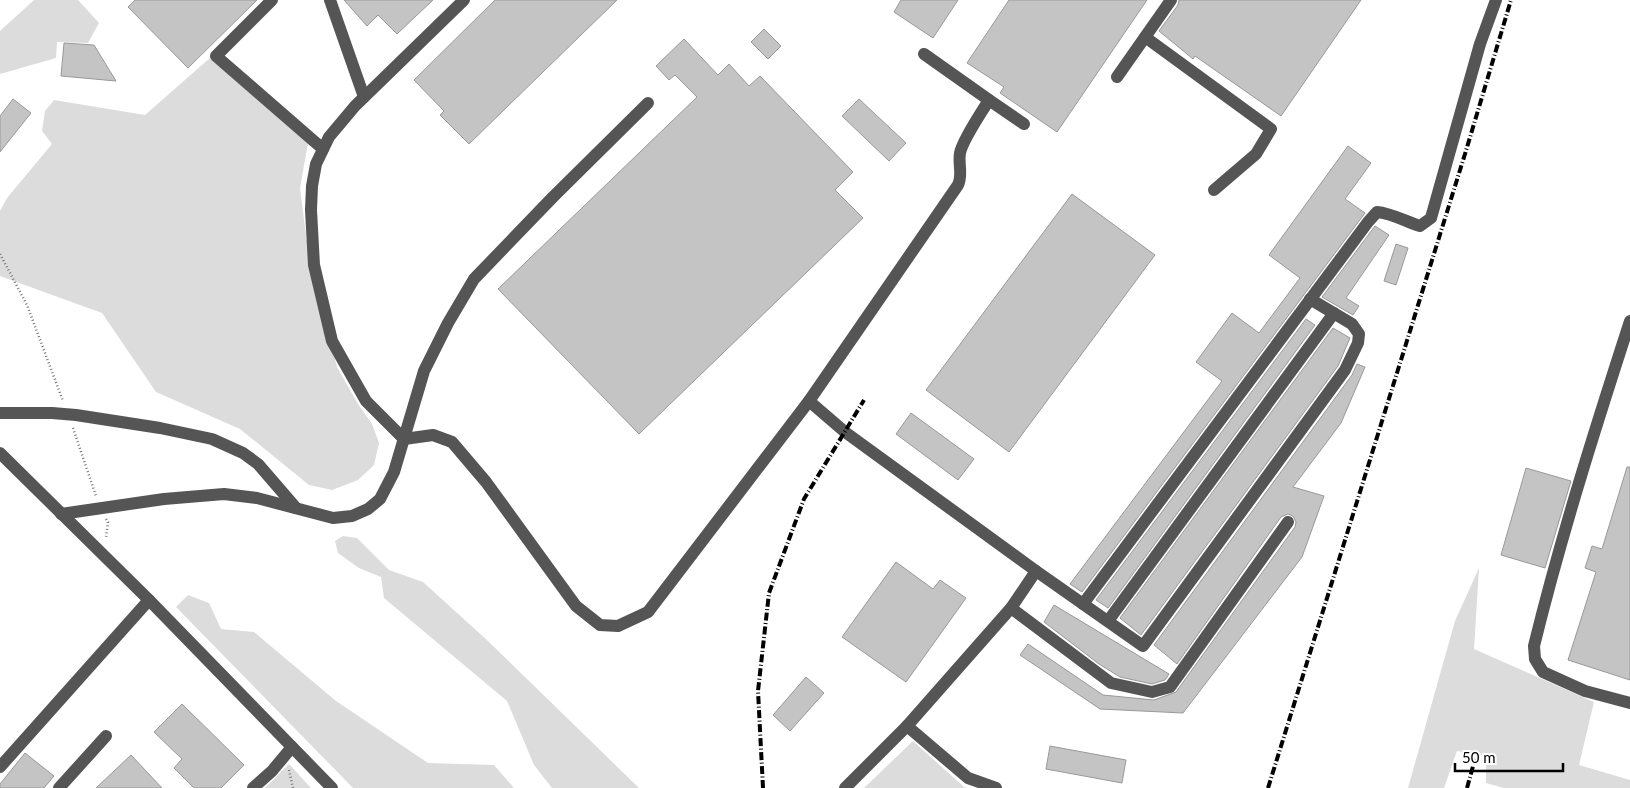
<svg xmlns="http://www.w3.org/2000/svg" width="1630" height="788" viewBox="0 0 1630 788" font-family="Lato,sans-serif">
  <rect width="100%" height="100%" fill="#fff"/>
  <g fill="#dcdcdc">
    <path d="M34,0H78L99,23L88,43L57,42L56,58L0,74V31Z"/>
    <path d="M210,58L308,143L300,188L309,258L337,367L358,404L372,424L379,443L374,465L358,480L332,490L309,485L240,429L156,392L102,313L0,276V211L7,198L52,144L42,131L45,111L54,100L145,115Z"/>
    <path d="M343,536L357,538L389,570L423,582L488,641L639,788H552L534,765L507,701L384,598L381,577L359,568L338,553L335,541Z"/>
    <path d="M1479,568L1474,649L1594,702L1579,765L1630,780V788H1504L1486,783V756L1457,751L1444,788H1408L1455,621Z"/>
    <path d="M188,595L209,603L221,629L254,632L336,701L428,763L494,765L514,788H353L176,607Z"/>
    <path d="M913,741L964,787L966,788H864Z"/>
    <path d="M289,764L311,788H265Z"/>
  </g>
  <g fill="#c4c4c4" stroke="#999">
    <path d="M135,0H257L188,68L128,7Z"/>
    <path d="M344,0H433L397,34L378,15L367,26Z"/>
    <path d="M495,0H617L469,144L440,115L444,111L414,80Z"/>
    <path d="M901,0H958L933,38L894,12Z"/>
    <path d="M1009,0H1147L1057,132L1000,93L1004,87L967,63Z"/>
    <path d="M1179,0H1361L1281,116L1195,56L1193,59L1159,31L1178,5Z"/>
    <path d="M764,29L781,46L768,59L751,42Z"/>
    <path d="M684,39L718,75L729,64L749,86L760,76L853,172L835,190L863,218L639,434L498,289L697,97L675,75L669,80L656,66Z"/>
    <path d="M64,43L94,45L116,81L61,76Z"/>
    <path d="M13,99L31,113L0,152V116Z"/>
    <path d="M859,99L906,143L889,161L842,116Z"/>
    <path d="M1348,146L1371,163L1345,199L1365,213L1082,592L1070,584L1222,381L1196,362L1232,313L1259,333L1300,278L1269,255Z"/>
    <path d="M1072,194L1155,255L1009,452L926,390Z"/>
    <path d="M1375,226L1389,235L1346,298L1359,306L1353,315L1322,297Z"/>
    <path d="M1396,244L1408,248L1396,285L1384,281Z"/>
    <path d="M1306,319L1315,325L1108,608L1096,600Z"/>
    <path d="M1333,328L1350,338L1338,366L1141,635L1120,618Z"/>
    <path d="M1357,364L1365,367L1341,423L1293,487L1324,496L1302,557L1183,713L1100,709L1020,655L1028,644L1103,695L1154,700L1176,692L1295,527L1296,522L1293,516L1288,514L1281,517L1177,664L1154,645L1352,375Z"/>
    <path d="M911,413L974,459L958,480L896,434Z"/>
    <path d="M1627,467H1630V680L1568,660L1596,572L1585,568L1592,546L1602,549Z"/>
    <path d="M1526,468L1571,481L1545,568L1501,555Z"/>
    <path d="M896,562L933,589L940,580L966,598L906,682L842,637Z"/>
    <path d="M1054,605L1169,674L1165,680L1152,684L1120,677L1099,664L1044,622Z"/>
    <path d="M806,677L824,693L790,731L773,715Z"/>
    <path d="M182,704L244,765L221,788H194L174,768L182,759L154,732Z"/>
    <path d="M1050,746L1126,760L1122,783L1046,769Z"/>
    <path d="M25,753L54,776L44,788H0V784Z"/>
    <path d="M131,755L162,788H96Z"/>
  </g>
  <g fill="none" stroke-linecap="round" stroke-linejoin="round">
    <g stroke="#777" stroke-width="2.5" stroke-dasharray="1 2.5" stroke-linecap="butt">
      <path d="M0,254L27,305L63,401"/>
      <path d="M73,428L96,496"/>
      <path d="M106,519L108,522L106,538"/>
      <path d="M289,770L293,788"/>
    </g>
    <g stroke="#555" stroke-width="12">
      <path d="M272,0L216,56L323,149"/>
      <path d="M330,0L364,97"/>
      <path d="M464,0L355,106L329,137L316,164L312,186L311,210L314,265L332,341L366,401L404,439L433,435L452,442L486,482L576,606L600,625L618,626L648,612L809,401L958,185C963,175 958,164 960,153C962,141 982,111 989,100L924,54"/>
      <path d="M1145,37L1271,129L1256,154L1214,190"/>
      <path d="M1117,77L1171,0"/>
      <path d="M989,100L1024,124"/>
      <path d="M1630,321C1595,429 1561,536 1534,646L1535,659L1543,672L1585,691L1630,703"/>
      <path d="M809,401L845,432L1036,571L1143,646L1345,370L1358,343L1359,334L1352,324L1310,299"/>
      <path d="M0,413H52L76,415L160,428L212,439L243,453L258,464L296,508"/>
      <path d="M0,453L149,600L332,788"/>
      <path d="M61,514L164,499L224,494L257,498L333,518L352,516L368,509L380,499L394,472L424,371L448,323L474,279L553,197L648,103"/>
      <path d="M1083,604L1368,222L1377,212C1391,213 1407,222 1420,226L1431,218L1480,44L1496,0"/>
      <path d="M1011,608L1111,683L1152,692L1170,687L1288,522"/>
      <path d="M1108,621L1334,313"/>
      <path d="M907,726L968,778L996,788"/>
      <path d="M0,767L149,600"/>
      <path d="M59,788L106,736"/>
      <path d="M253,788L272,771L292,747"/>
      <path d="M845,788L907,726L1011,608L1036,571"/>
    </g>
    <g stroke="#000" stroke-width="4" stroke-dasharray="8 2.5 1 2.5" stroke-linecap="butt">
      <path d="M763,788L758,691L769,593L804,499L864,400"/>
      <path d="M1268,788L1465,154L1511,0"/>
      <path d="M1467,788L1475,759"/>
    </g>
  </g>
  <path d="M1455 763v8h108v-8" fill="none" stroke="#000000" stroke-width="2.5"/>
  <text x="1462" y="763" font-size="15" fill="#000000" stroke="#ffffff" stroke-width="4" paint-order="stroke">50 m</text>
</svg>
